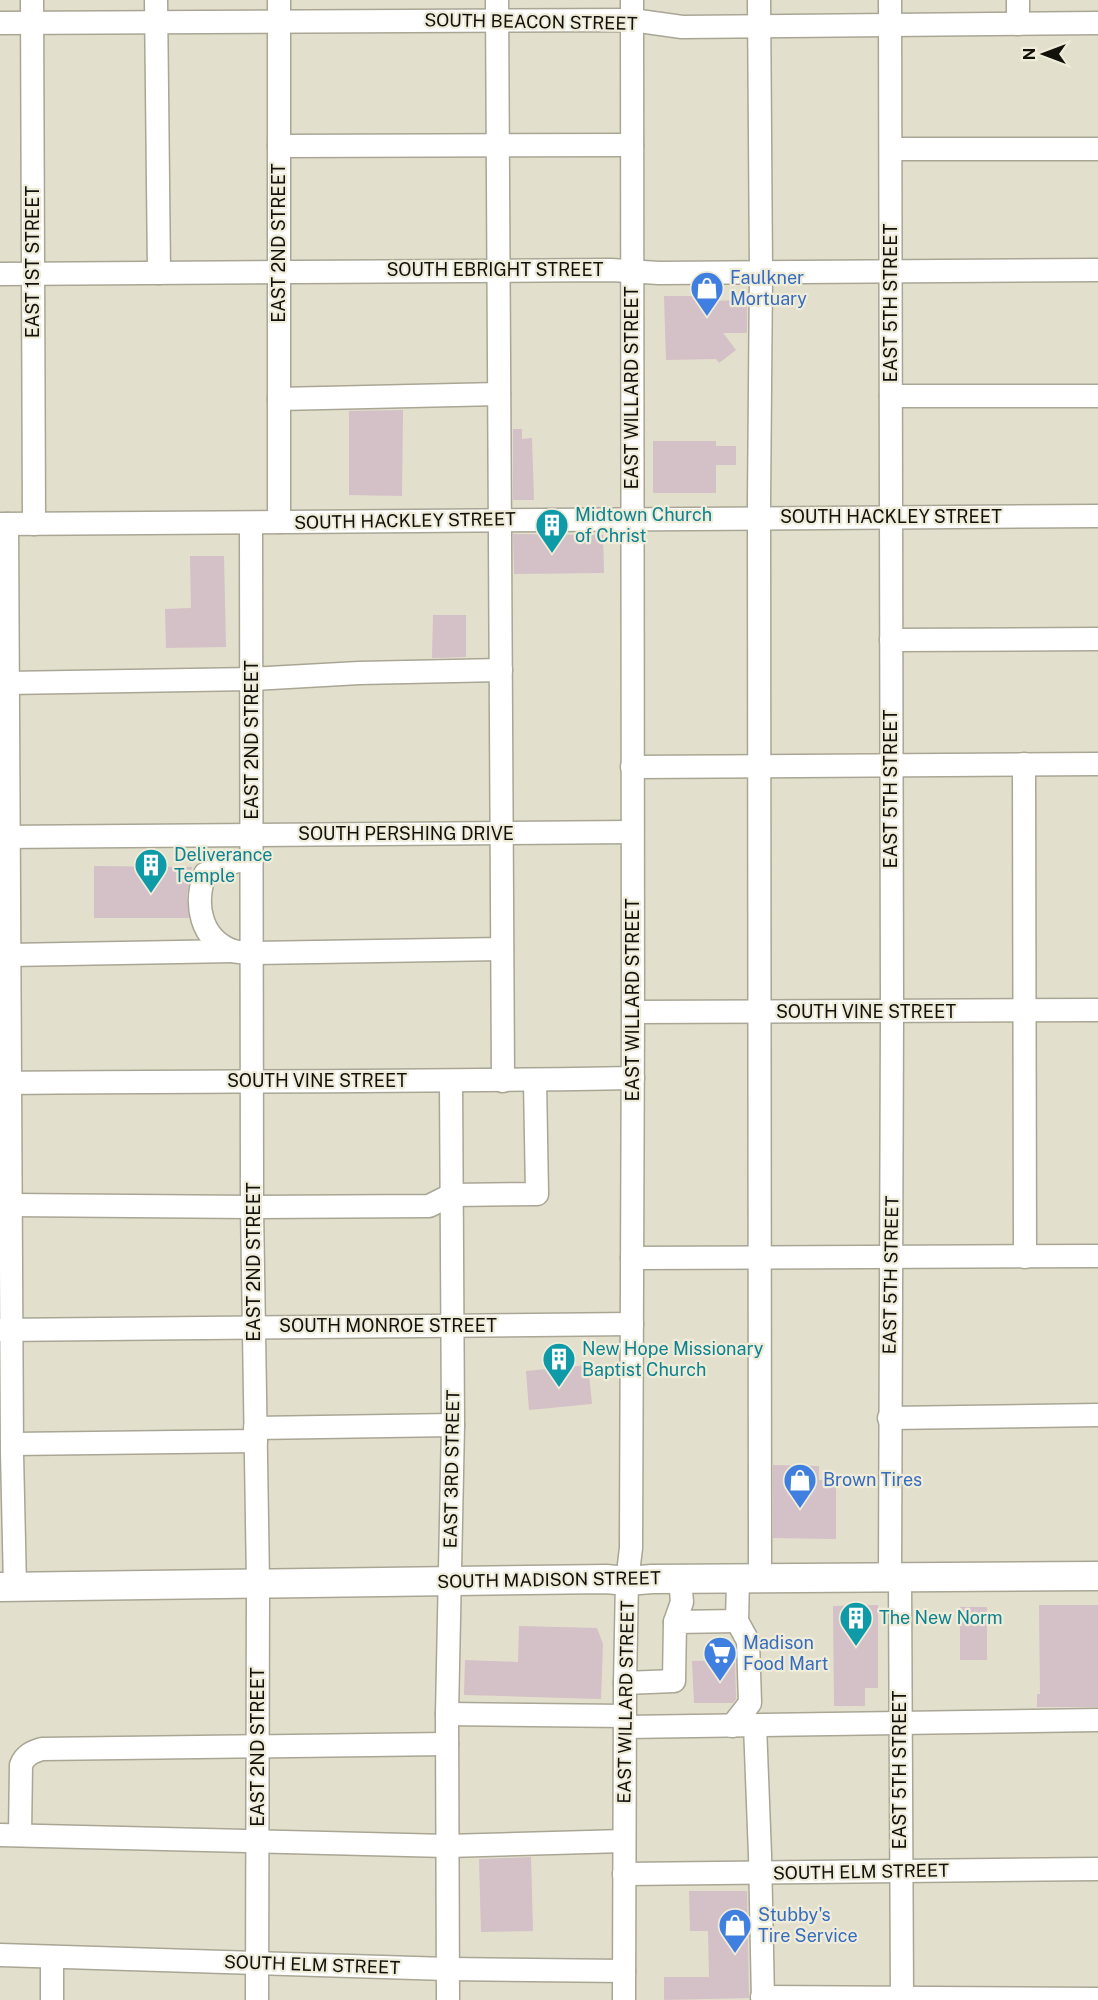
<svg xmlns="http://www.w3.org/2000/svg" width="1098" height="2000" viewBox="0 0 1098 2000" font-family="'Public Sans',sans-serif">
  <rect width="100%" height="100%" fill="#e3dfcd"/>
  <g fill="#d4c0c7">
    <path d="M664,296H704L706,301L747,300V333H723L736,350L719,363L716,359L666,360Z"/>
    <path d="M403,410L402,496L349,495V411Z"/>
    <path d="M513,429H522V439L532,438L534,500H513Z"/>
    <path d="M653,441H716V446H736V465H716V493H653Z"/>
    <path d="M513,534L603,535L604,573L514,574Z"/>
    <path d="M190,556H224L226,647L166,648L165,609L191,608Z"/>
    <path d="M433,615H466V657L432,658Z"/>
    <path d="M94,866L192,867L187,895L189,918H94Z"/>
    <path d="M588,1365L592,1404L529,1410L526,1371Z"/>
    <path d="M773,1465L819,1466V1480H836V1539L773,1538Z"/>
    <path d="M878,1605V1688H865V1706H834L833,1606Z"/>
    <path d="M1039,1605H1098V1707H1037V1694H1040Z"/>
    <rect x="960" y="1607" width="27" height="53"/>
    <path d="M519,1626L597,1628L603,1644L601,1699L464,1695L465,1660L518,1662Z"/>
    <path d="M735,1660L736,1699L733,1703H694L692,1661Z"/>
    <path d="M531,1857L533,1931L481,1932L479,1859Z"/>
    <path d="M689,1891H747L749,1998L664,2000V1977H709L708,1931H690Z"/>
  </g>
  <g fill="none" stroke-linecap="round" stroke-linejoin="round">
    <defs>
      <g id="minor">
        <path d="M32,0L34,524"/>
        <path d="M156,0L159,273"/>
        <path d="M497,0L503,1081"/>
        <path d="M759,0L761,272L759,502L760,1579"/>
        <path d="M1018,0V24"/>
        <path d="M0,23L632,20L682,27L1098,23"/>
        <path d="M279,146L632,145"/>
        <path d="M891,149H1098"/>
        <path d="M0,274L611,270L659,273L1098,270"/>
        <path d="M891,396H1098"/>
        <path d="M279,399L499,394"/>
        <path d="M279,522V0"/>
        <path d="M251,523L252,1207L258,1583L257,2000"/>
        <path d="M0,524L1098,516"/>
        <path d="M7,524L12,1453L15,1587"/>
        <path d="M891,640L1098,639"/>
        <path d="M7,683L252,679L359,673L501,670"/>
        <path d="M1024,764L1025,1257"/>
        <path d="M632,767L1098,764"/>
        <path d="M0,837L632,832"/>
        <path d="M252,859L234,862L205,874C194,904 200,939 233,951C239,953 247,952 252,953L502,949"/>
        <path d="M9,955L234,951"/>
        <path d="M633,1012L1098,1010"/>
        <path d="M0,1083C211,1081 422,1082 633,1078"/>
        <path d="M11,1205L252,1207L429,1206L451,1195L537,1194L535,1080"/>
        <path d="M632,1258L1098,1256"/>
        <path d="M0,1330L632,1324"/>
        <path d="M889,1418L1098,1415"/>
        <path d="M255,1428L453,1425"/>
        <path d="M13,1444L256,1441"/>
        <path d="M890,1577L892,1012L890,0"/>
        <path d="M900,1577L902,2000"/>
        <path d="M675,1622L682,1602L680,1579"/>
        <path d="M625,1683L674,1681L675,1622L737,1621L738,1579"/>
        <path d="M447,1714L625,1716"/>
        <path d="M755,1725L760,1855L763,2000"/>
        <path d="M732,1726L750,1703L748,1641L737,1621"/>
        <path d="M625,1727L1098,1720"/>
        <path d="M0,1835L447,1846L624,1841"/>
        <path d="M20,1835L21,1765C25,1755 32,1752 42,1749L447,1744"/>
        <path d="M624,1874L1098,1869"/>
        <path d="M0,1955L447,1969L624,1971"/>
        <path d="M52,1957V2000"/>
        <path d="M762,1997L1098,1999"/>
        <path d="M448,2000L447,1714L453,1425L451,1082"/>
        <path d="M624,2000L625,1683L627,1581L631,1548L633,1012L632,0"/>
      </g>
      <path id="major" d="M0,1587L606,1579L627,1581L652,1579L1098,1576"/>
    </defs>
    <use href="#minor" stroke="#a9a695" stroke-width="25"/>
    <use href="#major" stroke="#a9a695" stroke-width="31"/>
    <use href="#minor" stroke="#fff" stroke-width="22"/>
    <use href="#major" stroke="#fff" stroke-width="28"/>
  </g>
  <defs>
    <symbol id="shop-pin" viewBox="-11 -11 22 30"><path d="M0 17L-7.5 6A9.5 9.5 0 1 1 7.5 6Z" fill="#3f7fe0" stroke="#f0ecda"/><path d="M-5-2.5h2.3a2.7 3.5 0 0 1 5.4 0H5L5.5 6h-11ZM-1.5-2.5h3a1.5 2.3 0 0 0-3 0Z" fill="#fff"/></symbol>
    <symbol id="building-pin" viewBox="-11 -11 22 30"><path d="M0 17L-7.5 6A9.5 9.5 0 1 1 7.5 6Z" fill="#0f9aa8" stroke="#f0ecda"/><path d="M-4-6H4V6H1V3H-1V6H-4ZM-2.5-4.3h1.7v1.8h-1.7ZM.8-4.3h1.7v1.8H.8ZM-2.5-1h1.7V.8h-1.7ZM.8-1h1.7V.8H.8Z" fill="#fff"/></symbol>
    <symbol id="supermarket-pin" viewBox="-11 -11 22 30"><path d="M0 17L-7.5 6A9.5 9.5 0 1 1 7.5 6Z" fill="#3f7fe0" stroke="#f0ecda"/><path d="M-6-5.5h2.5l.6 2H6L4.5 2H-2.5L-4.4-4H-6ZM-1.5 3.2a1.3 1.3 0 1 0 .1 0ZM3 3.2a1.3 1.3 0 1 0 .1 0Z" fill="#fff"/></symbol>
  </defs>
  <g fill-rule="evenodd">
    <use href="#shop-pin" x="688" y="269" width="38" height="52"/>
    <use href="#building-pin" x="533" y="506" width="38" height="52"/>
    <use href="#building-pin" x="132" y="846" width="38" height="52"/>
    <use href="#building-pin" x="540" y="1340" width="38" height="52"/>
    <use href="#shop-pin" x="781" y="1461" width="38" height="52"/>
    <use href="#building-pin" x="837" y="1599" width="38" height="52"/>
    <use href="#supermarket-pin" x="701" y="1634" width="38" height="52"/>
    <use href="#shop-pin" x="716" y="1906" width="38" height="52"/>
  </g>
  <g text-anchor="middle" stroke-width="4.5" stroke-linejoin="round" paint-order="stroke">
    <g font-size="18" fill="#12110b" stroke="#f0ecda">
      <text transform="translate(531 22) rotate(1)" y="6">SOUTH BEACON STREET</text>
      <text transform="translate(279 243) rotate(-90)" y="6">EAST 2ND STREET</text>
      <text transform="translate(33 262) rotate(-90)" y="6">EAST 1ST STREET</text>
      <text x="495" y="276">SOUTH EBRIGHT STREET</text>
      <text transform="translate(891 303) rotate(-90)" y="6">EAST 5TH STREET</text>
      <text transform="translate(632 388) rotate(-90)" y="6">EAST WILLARD STREET</text>
      <text x="891" y="523">SOUTH HACKLEY STREET</text>
      <text transform="translate(405 521) rotate(-1)" y="6">SOUTH HACKLEY STREET</text>
      <text transform="translate(252 740) rotate(-90)" y="6">EAST 2ND STREET</text>
      <text transform="translate(891 789) rotate(-90)" y="6">EAST 5TH STREET</text>
      <text x="406" y="840">SOUTH PERSHING DRIVE</text>
      <text transform="translate(633 1000) rotate(-90)" y="6">EAST WILLARD STREET</text>
      <text x="866" y="1018">SOUTH VINE STREET</text>
      <text x="317" y="1087">SOUTH VINE STREET</text>
      <text transform="translate(254 1262) rotate(-90)" y="6">EAST 2ND STREET</text>
      <text transform="translate(891 1275) rotate(-89)" y="6">EAST 5TH STREET</text>
      <text x="388" y="1332">SOUTH MONROE STREET</text>
      <text transform="translate(452 1469) rotate(-89)" y="6">EAST 3RD STREET</text>
      <text transform="translate(549 1580) rotate(-1)" y="6">SOUTH MADISON STREET</text>
      <text transform="translate(626 1702) rotate(-89)" y="6">EAST WILLARD STREET</text>
      <text transform="translate(258 1747) rotate(-90)" y="6">EAST 2ND STREET</text>
      <text transform="translate(900 1770) rotate(-90)" y="6">EAST 5TH STREET</text>
      <text transform="translate(861 1872) rotate(-1)" y="6">SOUTH ELM STREET</text>
      <text transform="translate(312 1965) rotate(2)" y="6">SOUTH ELM STREET</text>
    </g>
    <g font-size="18" fill="#366cbe" stroke="#f0ecda" text-anchor="start">
      <text x="730" y="284">Faulkner<tspan x="730" dy="21">Mortuary</tspan></text>
      <text x="823" y="1486">Brown Tires</text>
      <text x="743" y="1649">Madison<tspan x="743" dy="21">Food Mart</tspan></text>
      <text x="758" y="1921">Stubby's<tspan x="758" dy="21">Tire Service</tspan></text>
    </g>
    <g font-size="18" fill="#0d838f" stroke="#f0ecda" text-anchor="start">
      <text x="575" y="521">Midtown Church<tspan x="575" dy="21">of Christ</tspan></text>
      <text x="174" y="861">Deliverance<tspan x="174" dy="21">Temple</tspan></text>
      <text x="582" y="1355">New Hope Missionary<tspan x="582" dy="21">Baptist Church</tspan></text>
      <text x="879" y="1624">The New Norm</text>
    </g>
  </g>
  <g transform="translate(1044 54) rotate(270)" stroke="#f0ecda" stroke-width="4.5" paint-order="stroke">
  <path d="M0-4.5L10 22L0 15L-10 22Z" fill="#12110b"/>
  <text y="-9" font-size="16" font-weight="bold" text-anchor="middle" fill="#12110b">N</text>
  </g>
</svg>
